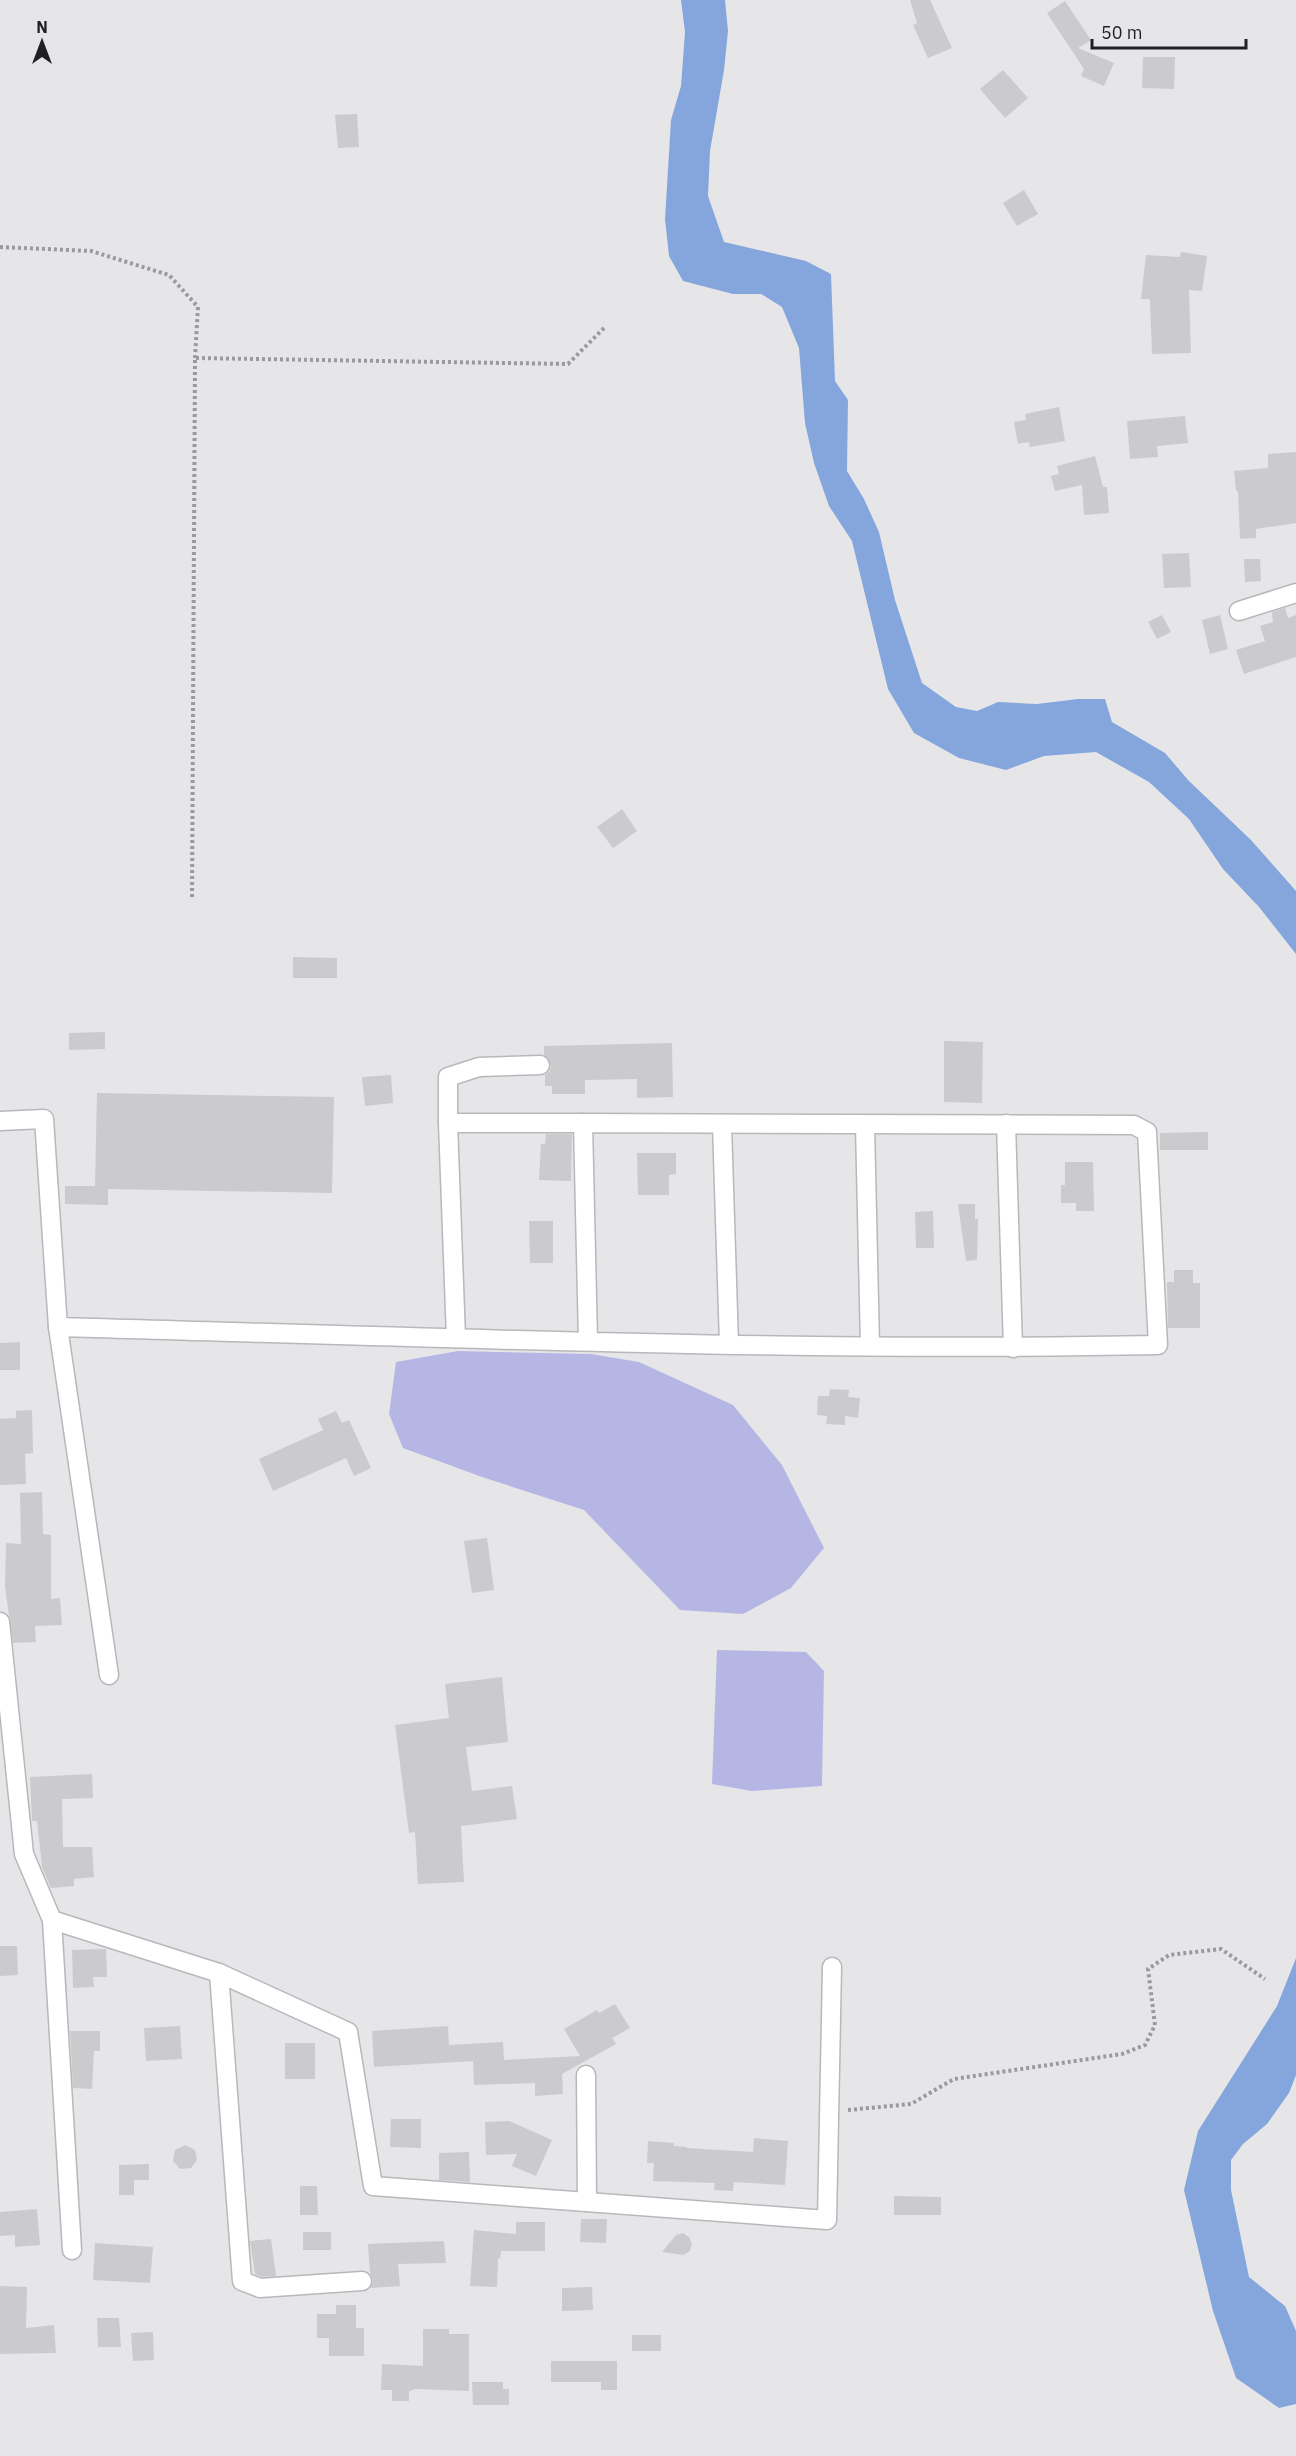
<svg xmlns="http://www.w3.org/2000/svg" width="1296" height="2456" viewBox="0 0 1296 2456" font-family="'IBM Plex Sans',sans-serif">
  <rect width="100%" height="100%" fill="#e6e6e9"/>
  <g fill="#b6b6e5">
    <path d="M458,1351L591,1354L639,1362L733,1405L782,1465L824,1548L791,1588L743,1614L680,1610L584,1510L482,1477L403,1448L389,1414L396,1362Z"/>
    <path d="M717,1650L806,1652L824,1671L822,1786L752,1791L712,1784Z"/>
  </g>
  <g fill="#85a6dc">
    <path d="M681,0H725L728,31L724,70L710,151L708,196L724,242L806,261L831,274L835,381L848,400L847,471L864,499L879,532L895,600L922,683L956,707L977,711L998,702L1037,704L1078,699H1105L1112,722L1165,753L1189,781L1251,840L1296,891V954L1259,907L1223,869L1189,819L1149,782L1096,752L1044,756L1006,770L959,758L914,733L888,689L852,541L829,506L814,463L805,423L799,348L782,307L761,294H733L683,281L669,256L665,219L671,120L681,86L685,32Z"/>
    <path d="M1296,1958V2075L1289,2093L1267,2124L1243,2144L1231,2160V2190L1249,2277L1285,2306L1296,2331V2404L1279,2408L1236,2378L1213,2311L1184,2190L1198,2131L1277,2006Z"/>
  </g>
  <g fill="#cbcacd">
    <path d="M910,0H930L952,48L928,58L913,25L917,23Z"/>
    <path d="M1065,1L1091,40L1078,48L1114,63L1104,86L1081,76L1084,69L1047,13Z"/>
    <path d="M1143,57H1175L1174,89L1142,88Z"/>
    <path d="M1003,70L1028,98L1005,118L980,89Z"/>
    <path d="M357,114L359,147L338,148L335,115Z"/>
    <path d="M1024,190L1038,214L1017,226L1003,203Z"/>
    <path d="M1181,252L1207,256L1202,291L1189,290L1191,353L1152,354L1150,299H1141L1146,255L1180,257Z"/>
    <path d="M1059,407L1065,441L1030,447L1029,442L1018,444L1014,422L1026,420L1025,414Z"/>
    <path d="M1185,416L1188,443L1157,446L1158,457L1130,459L1127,421Z"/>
    <path d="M1296,452V523L1256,529V538L1240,539L1238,491H1236L1234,471L1268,468V454Z"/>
    <path d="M1095,456L1103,487H1107L1109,513L1084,515L1082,485L1055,491L1051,476L1059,474L1057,466Z"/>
    <path d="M1189,553L1191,587L1164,588L1162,554Z"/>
    <path d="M1244,559H1260L1261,581L1245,582Z"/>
    <path d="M1285,608L1288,618L1296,615V657L1244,674L1236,650L1265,641L1260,626L1273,622L1272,612Z"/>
    <path d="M1162,615L1171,632L1157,639L1148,622Z"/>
    <path d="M1220,615L1228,649L1210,654L1202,620Z"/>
    <path d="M622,809L637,831L613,848L597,827Z"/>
    <path d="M293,957L337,958V978H293Z"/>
    <path d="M105,1032V1049L69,1050V1033Z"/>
    <path d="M944,1041L983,1042L982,1103L944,1102Z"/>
    <path d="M672,1043L673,1097L637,1098V1079L585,1080V1094H552V1086H545V1075L550,1071L551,1065L549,1059L544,1055V1046Z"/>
    <path d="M391,1075L393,1103L365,1106L362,1077Z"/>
    <path d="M97,1093L334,1097L332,1193L108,1189V1205L65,1204V1186H95Z"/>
    <path d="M1208,1132V1150H1160V1133Z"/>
    <path d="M546,1134H572L571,1181L539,1180L541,1144H545Z"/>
    <path d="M637,1153H676V1174L669,1175V1195H638Z"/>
    <path d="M1065,1162H1093L1094,1211H1076V1203H1061V1185H1065Z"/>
    <path d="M958,1204H975V1219H978L977,1260L966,1261Z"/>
    <path d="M933,1211L934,1248H916L915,1212Z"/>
    <path d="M529,1221H553V1263H530Z"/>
    <path d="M1174,1270H1193V1283H1200V1328H1168L1167,1282H1174Z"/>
    <path d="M20,1342V1370H0V1343Z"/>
    <path d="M830,1389L849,1390L848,1397L860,1398L858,1418L845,1416V1425L826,1424L827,1416L817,1415L818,1396H829Z"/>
    <path d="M32,1410L33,1453L25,1454L26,1484L0,1485V1419L16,1418V1411Z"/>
    <path d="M336,1411L342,1423L349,1420L371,1468L354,1476L346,1458L273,1491L259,1459L323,1430L318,1419Z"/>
    <path d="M42,1492L43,1534L51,1535V1599L60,1598L62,1625L35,1626L36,1642L13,1643L5,1587L6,1543L21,1544L20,1493Z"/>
    <path d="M487,1538L494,1590L472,1593L464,1541Z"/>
    <path d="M502,1677L508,1742L466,1747L472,1791L512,1786L517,1819L461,1826L464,1882L418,1884L415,1832L409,1833L395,1725L449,1718L445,1684Z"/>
    <path d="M92,1774L93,1798L62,1799L63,1847H92L94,1877L74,1879V1886L51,1888L42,1867L37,1821H32L30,1777Z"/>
    <path d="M0,1946H17L18,1975L0,1976Z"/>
    <path d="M106,1949L107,1977H93L94,1987L73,1988L72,1950Z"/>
    <path d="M615,2004L630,2028L612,2038L616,2044L562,2074L563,2094L535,2096V2083L474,2085L473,2061L374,2067L372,2031L448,2026L449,2045L503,2042L504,2060L580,2056L564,2029L597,2010L599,2013Z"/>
    <path d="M180,2026L182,2059L146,2061L144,2028Z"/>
    <path d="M70,2031H100V2051H94L92,2089L73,2088Z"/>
    <rect x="285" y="2043" width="30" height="36"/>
    <path d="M391,2119H421V2148L390,2147Z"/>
    <path d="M509,2121L552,2140L536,2176L512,2166L517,2154L486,2155L485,2122Z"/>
    <path d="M754,2138L788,2141L785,2185L734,2182L733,2191L714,2190L715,2183L653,2181L654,2163H647L648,2141L674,2143V2146L687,2147V2148L753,2152Z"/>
    <path d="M185,2145L195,2150L197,2160L191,2168L180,2169L173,2161L175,2150Z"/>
    <path d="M469,2152L470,2182L439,2180V2153Z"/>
    <path d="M149,2164V2180H134V2195H119V2165Z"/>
    <path d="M300,2186H317L318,2215H300Z"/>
    <path d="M894,2196L941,2197V2215H894Z"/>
    <path d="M37,2209L40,2245L15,2247V2235L0,2236V2212Z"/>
    <path d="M581,2219H607L606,2243L580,2242Z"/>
    <path d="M516,2222H545V2251H501L500,2259L498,2258L497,2287L470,2286L474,2230L516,2234Z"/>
    <rect x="303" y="2232" width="28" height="18"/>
    <path d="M683,2233L689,2237L692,2244L690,2251L683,2255L662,2252L676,2235Z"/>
    <path d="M271,2239L276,2276L262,2277L255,2274L250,2241Z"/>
    <path d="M444,2241L446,2263L398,2264L400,2286L371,2288L373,2280L370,2273L368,2244Z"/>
    <path d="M95,2243L153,2247L150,2283L93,2280Z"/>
    <path d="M0,2286L27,2287L26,2328L54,2325L56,2353L0,2354Z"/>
    <path d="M592,2287L593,2310L562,2311V2288Z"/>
    <path d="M336,2305H356V2328H364V2356H329V2338H317V2314H336Z"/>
    <path d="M97,2318H119L121,2347H98Z"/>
    <path d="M423,2329H449V2334H469V2391L416,2389L409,2391V2401H392V2390H381L382,2364L423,2366Z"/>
    <path d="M153,2332L154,2360L133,2361L131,2333Z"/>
    <rect x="632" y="2335" width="29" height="16"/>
    <path d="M551,2361H617V2390H601V2382H551Z"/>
    <path d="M472,2382H503V2389H509V2405H473Z"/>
  </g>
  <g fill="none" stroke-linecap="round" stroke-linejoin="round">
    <defs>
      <g id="minor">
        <path d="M1239,611L1296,593"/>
        <path d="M0,1121L44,1119L58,1327C424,1337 791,1352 1158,1345L1147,1132L1134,1125L583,1123L588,1341"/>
        <path d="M448,1123V1077L479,1067L540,1065"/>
        <path d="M1006,1124L1013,1348"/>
        <path d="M722,1125L729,1344"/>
        <path d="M865,1125L870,1346"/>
        <path d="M58,1327L109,1675"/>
        <path d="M456,1338L448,1123H583"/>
        <path d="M0,1622L24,1854L52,1920L219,1973L348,2032L373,2186L827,2220L832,1967"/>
        <path d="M52,1920L72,2250"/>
        <path d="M219,1973L242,2281L260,2288L362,2281"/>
        <path d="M586,2075L587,2202"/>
      </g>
    </defs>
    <use href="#minor" stroke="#b8b8bc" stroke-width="21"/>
    <g stroke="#9a9a9c" stroke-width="4" stroke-dasharray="3 3" stroke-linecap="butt">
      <path d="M0,247L91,251L169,275L198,307L195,358"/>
      <path d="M192,897L195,358L568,364L606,326"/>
      <path d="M848,2110L911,2104L954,2079L1122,2054L1145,2045L1155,2025L1148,1969L1169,1955L1221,1949L1265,1979"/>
    </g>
    <use href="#minor" stroke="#fff" stroke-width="18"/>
  </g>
  <g transform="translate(42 42)" stroke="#e6e6e9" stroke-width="4.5" paint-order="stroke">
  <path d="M0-4.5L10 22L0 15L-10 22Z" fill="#1f2021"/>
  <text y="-9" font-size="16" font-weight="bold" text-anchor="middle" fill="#1f2021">N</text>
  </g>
  <path d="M1092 39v9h154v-9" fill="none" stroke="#1f2021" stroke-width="3"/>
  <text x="1101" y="39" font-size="18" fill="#1f2021" stroke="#e6e6e9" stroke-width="4.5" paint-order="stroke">50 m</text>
</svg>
